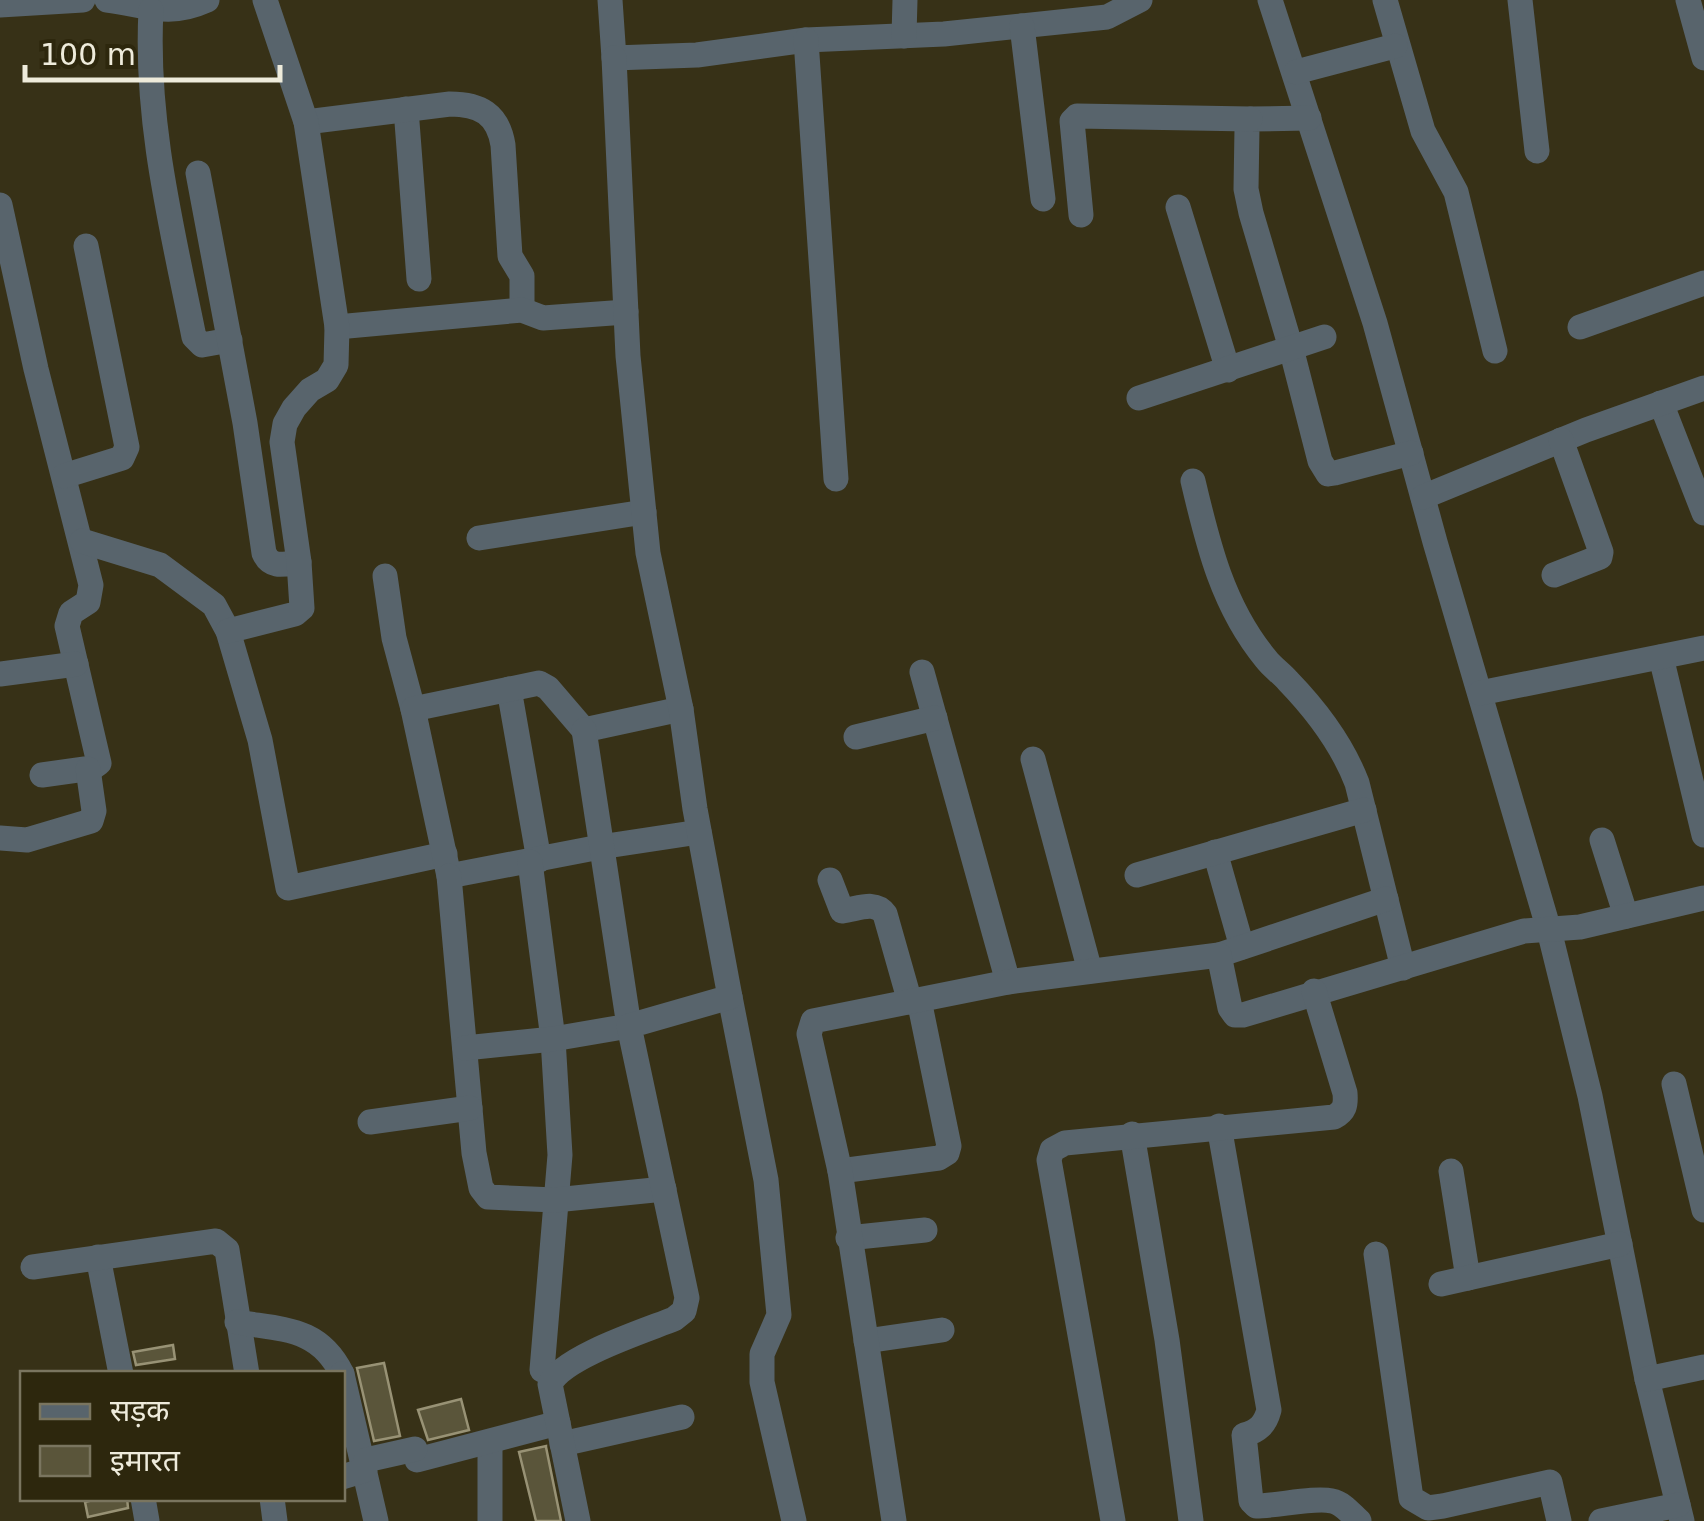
<svg xmlns="http://www.w3.org/2000/svg" width="1704" height="1521" viewBox="0 0 1704 1521" font-family="'DejaVu Sans','Noto Sans Devanagari',sans-serif">
  <rect width="100%" height="100%" fill="#373117"/>
  <g fill="#5a553a" stroke="#989275" stroke-width="2.5">
    <path d="M173,1345L175,1359L136,1365L133,1352Z"/>
    <path d="M384,1363L400,1436L374,1441L357,1368Z"/>
    <path d="M461,1399L469,1430L428,1440L418,1410Z"/>
    <path d="M546,1446V1447L561,1521H536L519,1452Z"/>
    <path d="M101,1498H127L128,1508L88,1517L85,1502Z"/>
  </g>
  <g fill="none" stroke-linecap="round" stroke-linejoin="round">
    <g stroke="#58646c" stroke-width="25">
      <path d="M107,0C147,5 167,18 207,0"/>
      <path d="M610,0L614,58L697,55L806,40L944,34L1107,17L1140,0"/>
      <path d="M1270,0L1375,323L1435,542L1549,930L1590,1096L1647,1379L1682,1521"/>
      <path d="M1385,0L1423,131L1456,192L1495,351"/>
      <path d="M1520,0L1537,151"/>
      <path d="M1688,0L1704,58"/>
      <path d="M0,5L83,0"/>
      <path d="M151,10C145,122 172,228 194,337L202,345L230,340"/>
      <path d="M1022,26L1043,199"/>
      <path d="M904,36L905,0"/>
      <path d="M806,40L836,479"/>
      <path d="M1296,72L1395,46"/>
      <path d="M406,109L419,279"/>
      <path d="M1309,118L1250,119L1247,128L1246,189L1251,213L1291,348L1320,461L1328,474L1335,473L1411,453"/>
      <path d="M306,122L450,104C480,104 498,114 503,145L510,256L522,276V310"/>
      <path d="M198,173L245,423L264,553C271,569 285,564 299,562"/>
      <path d="M0,205L36,369L91,585L88,602L71,613L67,626L99,763L92,768L42,775"/>
      <path d="M1178,207L1228,370"/>
      <path d="M1081,215L1072,121L1077,116L1250,119"/>
      <path d="M337,327L522,310L543,318L626,312"/>
      <path d="M1580,327L1704,283"/>
      <path d="M1139,398L1324,337"/>
      <path d="M1661,403L1704,513"/>
      <path d="M64,476L122,458L127,447L86,246"/>
      <path d="M1193,481C1208,545 1223,607 1266,659C1272,667 1281,673 1288,681C1317,711 1342,744 1357,783L1403,968"/>
      <path d="M1423,497L1586,430L1704,388"/>
      <path d="M479,538L644,512"/>
      <path d="M82,541L160,565L214,605L228,631L260,740L288,888L445,854"/>
      <path d="M1554,575L1600,557L1601,552L1561,440"/>
      <path d="M385,576L394,638L413,709"/>
      <path d="M228,631L295,614L302,608L299,562L282,442L285,424L294,408L310,390L327,380L336,365L337,327L306,122L265,0"/>
      <path d="M1661,657L1704,835"/>
      <path d="M922,672L1008,982"/>
      <path d="M0,674L76,664"/>
      <path d="M509,689L539,860"/>
      <path d="M1480,693L1704,648"/>
      <path d="M681,709L584,730L548,688L539,683L413,709L449,876L600,847L699,832"/>
      <path d="M856,737L935,718"/>
      <path d="M1033,759L1090,971"/>
      <path d="M0,838L27,840L91,821L94,811L88,769"/>
      <path d="M1602,840L1626,916"/>
      <path d="M1215,852L1242,947"/>
      <path d="M530,862L553,1039L560,1155L542,1370"/>
      <path d="M1137,875L1364,810"/>
      <path d="M449,876L474,1153L481,1188L488,1197L555,1200L664,1189"/>
      <path d="M830,880L842,911C858,909 875,900 885,914L910,1002"/>
      <path d="M1219,955L1386,899"/>
      <path d="M730,997L766,1180L779,1315L762,1354V1382L794,1521"/>
      <path d="M465,1048L553,1039L629,1026L584,730"/>
      <path d="M1674,1084L1704,1210"/>
      <path d="M370,1122L470,1108"/>
      <path d="M1219,1126L1269,1410C1265,1425 1258,1431 1244,1435L1251,1501L1256,1506C1277,1506 1314,1497 1332,1501C1343,1503 1351,1514 1359,1521"/>
      <path d="M1132,1134L1167,1340L1191,1521"/>
      <path d="M840,1171L939,1158L947,1153L949,1146L919,1000"/>
      <path d="M1451,1171L1468,1278"/>
      <path d="M848,1238L925,1230"/>
      <path d="M1376,1254L1411,1498L1428,1508L1443,1506L1550,1482L1559,1521"/>
      <path d="M98,1257L121,1374"/>
      <path d="M33,1267L216,1241L227,1250L247,1374"/>
      <path d="M1441,1284L1620,1244"/>
      <path d="M237,1322C283,1330 319,1327 342,1374"/>
      <path d="M866,1341L942,1330"/>
      <path d="M342,1374L376,1521"/>
      <path d="M1647,1379L1704,1367"/>
      <path d="M490,1442V1521"/>
      <path d="M562,1444L682,1417"/>
      <path d="M417,1460L558,1423"/>
      <path d="M342,1477L365,1470L366,1460L415,1449"/>
      <path d="M143,1498L147,1521"/>
      <path d="M272,1498L275,1521"/>
      <path d="M578,1521L550,1384C563,1357 644,1331 674,1319L684,1311L687,1298L629,1026L730,997L695,809L681,709L648,553L628,356L614,58"/>
      <path d="M894,1521L840,1171L809,1034L813,1021L1008,982L1219,955L1230,1008L1235,1015H1243L1524,931L1580,927L1704,898"/>
      <path d="M1113,1521L1049,1160L1052,1150L1065,1143L1334,1117C1345,1111 1346,1105 1345,1093L1314,991"/>
      <path d="M1601,1521L1678,1505"/>
    </g>
  </g>
  <rect x="20" y="1371" width="325" height="130" fill="#2d270d" stroke="#7a755f" stroke-width="2.5"/>
  <rect x="40" y="1404" width="50" height="15" fill="#58646c" stroke="#7a755f" stroke-width="2.5"/>
  <text x="110" y="1421" font-size="30" fill="#eeebdb">सड़क</text>
  <rect x="40" y="1446" width="50" height="30" fill="#5a553a" stroke="#7a755f" stroke-width="2.5"/>
  <text x="110" y="1471" font-size="30" fill="#eeebdb">इमारत</text>
  <path d="M25 65v15h255v-15" fill="none" stroke="#eeebdb" stroke-width="5"/>
  <text x="40" y="65" font-size="30" fill="#eeebdb" stroke="#2d270d" stroke-width="8" paint-order="stroke">100 m</text>
</svg>
